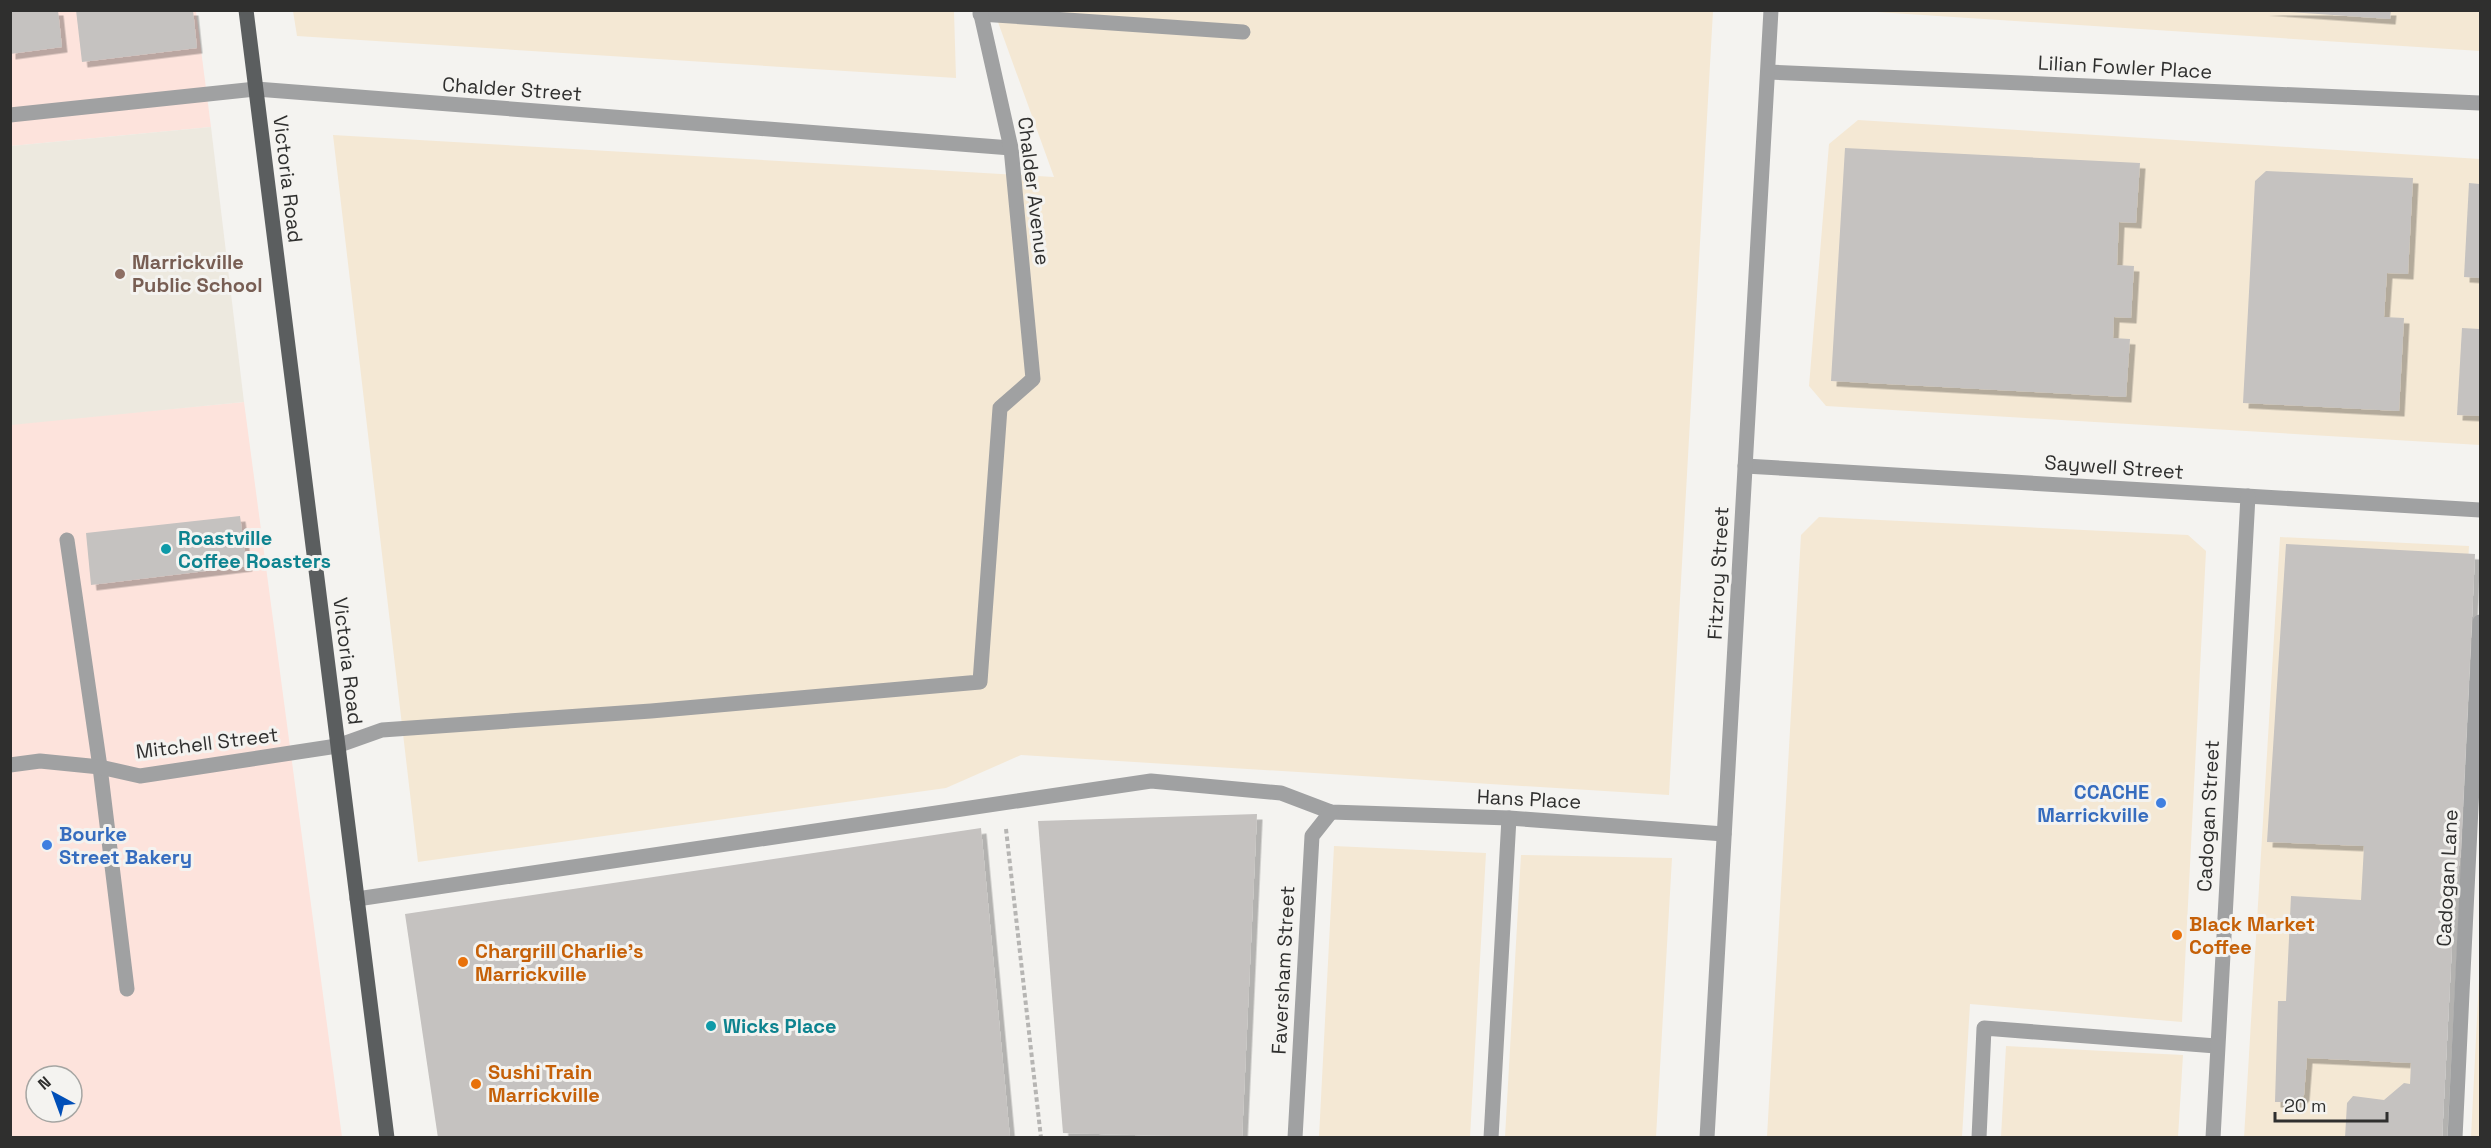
<svg xmlns="http://www.w3.org/2000/svg" width="2491" height="1148" viewBox="0 0 2491 1148" font-family="'Space Grotesk',sans-serif">
  <defs>
    <filter id="shadow"><feDropShadow dx="5.5" dy="5.5" stdDeviation="0" flood-color="#0004"/></filter>
  </defs>
  <rect width="100%" height="100%" fill="#f4f3f0"/>
  <g fill="#fde3dc" fill-rule="evenodd">
    <path d="M11,11H196L211,127L11,146Z"/>
    <path d="M244,402L342,1137L11,1138V424ZM36,1076H72V1112H36Z"/>
  </g>
  <g fill="#f4e8d4">
    <path d="M293,11H954L956,78L297,36Z"/>
    <path d="M994,11H1713L1669,795L1021,755L946,788L418,862L333,135L1054,177Z"/>
    <path d="M1860,11H2480V51L1861,11Z"/>
    <path d="M1858,120L2480,159V445L1826,406L1809,386L1829,144Z"/>
    <path d="M1819,517L2188,535L2206,551L2182,1022L1970,1004L1962,1137H1767L1801,535Z"/>
    <path d="M2280,537L2469,546L2437,1137L2244,1138Z"/>
    <path d="M1334,846L1486,853L1470,1137H1319Z"/>
    <path d="M1521,855L1672,858L1656,1137H1505Z"/>
    <path d="M2480,959V1137H2471Z"/>
    <path d="M2006,1046L2183,1055L2178,1137H2001Z"/>
  </g>
  <path fill="#ede9df" d="M211,127L244,402L11,425V146Z"/>
  <g fill="#c5c2c0" filter="url(#shadow)">
    <path d="M10,10H58L62,47L10,54Z"/>
    <path d="M76,10H193L197,48L82,62Z"/>
    <path d="M2263,10H2391L2390,19Z"/>
    <path d="M1845,148L2140,163L2136,223L2119,222L2117,265L2134,266L2131,318L2114,317L2113,338L2130,339L2126,397L1831,381Z"/>
    <path d="M2266,171L2413,178L2408,274L2387,273L2384,317L2404,318L2399,411L2243,403L2255,181Z"/>
    <path d="M2469,183L2480,184V278L2464,277Z"/>
    <path d="M2462,328L2480,329V416L2457,415Z"/>
    <path d="M240,516L247,566L91,585L86,533Z"/>
    <path d="M2286,544L2475,554L2461,850L2454,906L2442,1138H2345L2347,1103L2353,1096L2384,1100L2404,1083L2410,1084L2411,1063L2307,1058L2304,1095L2299,1102H2275L2278,1001H2286L2291,896L2361,900L2364,846L2267,842Z"/>
    <path d="M1257,814L1242,1138L1063,1133L1038,821Z"/>
    <path d="M981,828L1010,1138H438L405,914Z"/>
  </g>
  <g fill="none" stroke-linecap="round" stroke-linejoin="round">
    <path stroke="#b6b5b3" stroke-width="4" stroke-dasharray="4.5 3" stroke-linecap="butt" d="M1006,829L1041,1138"/>
    <g stroke="#a0a1a2" stroke-width="15">
      <path d="M980,14L1243,32"/>
      <path d="M1768,72L2480,103"/>
      <path d="M10,115L256,89L1011,148"/>
      <path d="M1745,466L2480,510"/>
      <path d="M67,540L100,767L127,989"/>
      <path d="M10,765L40,761L100,767L140,776L337,746L382,730L651,711L980,682L1000,408L1033,379L1011,148L980,10"/>
      <path d="M357,899L1151,781L1281,793L1331,812L1509,818L1724,834"/>
      <path d="M1295,1138L1312,836L1331,812"/>
      <path d="M1491,1138L1509,818"/>
      <path d="M1707,1138L1771,10"/>
      <path d="M1979,1138L1984,1028L2216,1046"/>
      <path d="M2213,1138L2248,496"/>
      <path d="M2455,1138L2480,622"/>
    </g>
    <path stroke="#5b5e5f" stroke-width="15" d="M246,10L387,1138"/>
  </g>
  <circle fill="#8d6e63" stroke="#f4f3f0" stroke-width="2" cx="120" cy="274" r="6"/>
  <g fill="#0f9aa8" stroke="#f4f3f0" stroke-width="2">
    <circle cx="166" cy="549" r="6"/>
    <circle cx="711" cy="1026" r="6"/>
  </g>
  <g fill="#3f7fe0" stroke="#f4f3f0" stroke-width="2">
    <circle cx="2161" cy="803" r="6"/>
    <circle cx="47" cy="845" r="6"/>
  </g>
  <g fill="#e8710a" stroke="#f4f3f0" stroke-width="2">
    <circle cx="2177" cy="935" r="6"/>
    <circle cx="463" cy="962" r="6"/>
    <circle cx="476" cy="1084" r="6"/>
  </g>
  <g text-anchor="middle" stroke-width="6" stroke-linejoin="round" paint-order="stroke">
    <g font-size="20" fill="#2f2f2e" stroke="#f4f3f0">
      <text transform="translate(2125 67) rotate(3)" y="7">Lilian Fowler Place</text>
      <text transform="translate(512 89) rotate(4)" y="7">Chalder Street</text>
      <text transform="translate(288 179) rotate(83)" y="7">Victoria Road</text>
      <text transform="translate(1034 191) rotate(83)" y="7">Chalder Avenue</text>
      <text transform="translate(2114 467) rotate(4)" y="7">Saywell Street</text>
      <text transform="translate(1718 573) rotate(-87)" y="7">Fitzroy Street</text>
      <text transform="translate(348 661) rotate(83)" y="7">Victoria Road</text>
      <text transform="translate(207 743) rotate(-7)" y="7">Mitchell Street</text>
      <text transform="translate(1529 799) rotate(3)" y="7">Hans Place</text>
      <text transform="translate(2208 816) rotate(-87)" y="7">Cadogan Street</text>
      <text transform="translate(2447 878) rotate(-87)" y="7">Cadogan Lane</text>
      <text transform="translate(1283 970) rotate(-87)" y="7">Faversham Street</text>
    </g>
    <g font-size="20" font-weight="bold" fill="#785e54" stroke="#f4f3f0" text-anchor="start">
      <text x="132" y="269">Marrickville<tspan x="132" dy="23">Public School</tspan></text>
    </g>
    <g font-size="20" font-weight="bold" fill="#0d838f" stroke="#f4f3f0" text-anchor="start">
      <text x="178" y="545">Roastville<tspan x="178" dy="23">Coffee Roasters</tspan></text>
      <text x="723" y="1033">Wicks Place</text>
    </g>
    <g font-size="20" font-weight="bold" fill="#366cbe" stroke="#f4f3f0" text-anchor="end">
      <text x="2149" y="799">CCACHE<tspan x="2149" dy="23">Marrickville</tspan></text>
      <text x="59" y="841" text-anchor="start">Bourke<tspan x="59" dy="23">Street Bakery</tspan></text>
    </g>
    <g font-size="20" font-weight="bold" fill="#c56008" stroke="#f4f3f0" text-anchor="start">
      <text x="2189" y="931">Black Market<tspan x="2189" dy="23">Coffee</tspan></text>
      <text x="475" y="958">Chargrill Charlie's<tspan x="475" dy="23">Marrickville</tspan></text>
      <text x="488" y="1079">Sushi Train<tspan x="488" dy="23">Marrickville</tspan></text>
    </g>
  </g>
  <rect width="2491" height="1148" fill="none" stroke="#2f2f2e" stroke-width="24"/>
  <g transform="translate(54 1094) rotate(319)"><circle r="28" fill="#f4f3f0" stroke="#a5a5a2" stroke-width="1.5"/>
  <path d="M0-4.5L10 22L0 15L-10 22Z" fill="#004fb8"/>
  <text y="-9" font-size="16" font-weight="bold" text-anchor="middle" fill="#2f2f2e">N</text>
  </g>
  <path d="M2275 1112v9h112v-9" fill="none" stroke="#2f2f2e" stroke-width="3"/>
  <text x="2284" y="1112" font-size="18" fill="#2f2f2e" stroke="#f4f3f0" stroke-width="4.5" paint-order="stroke">20 m</text>
</svg>
